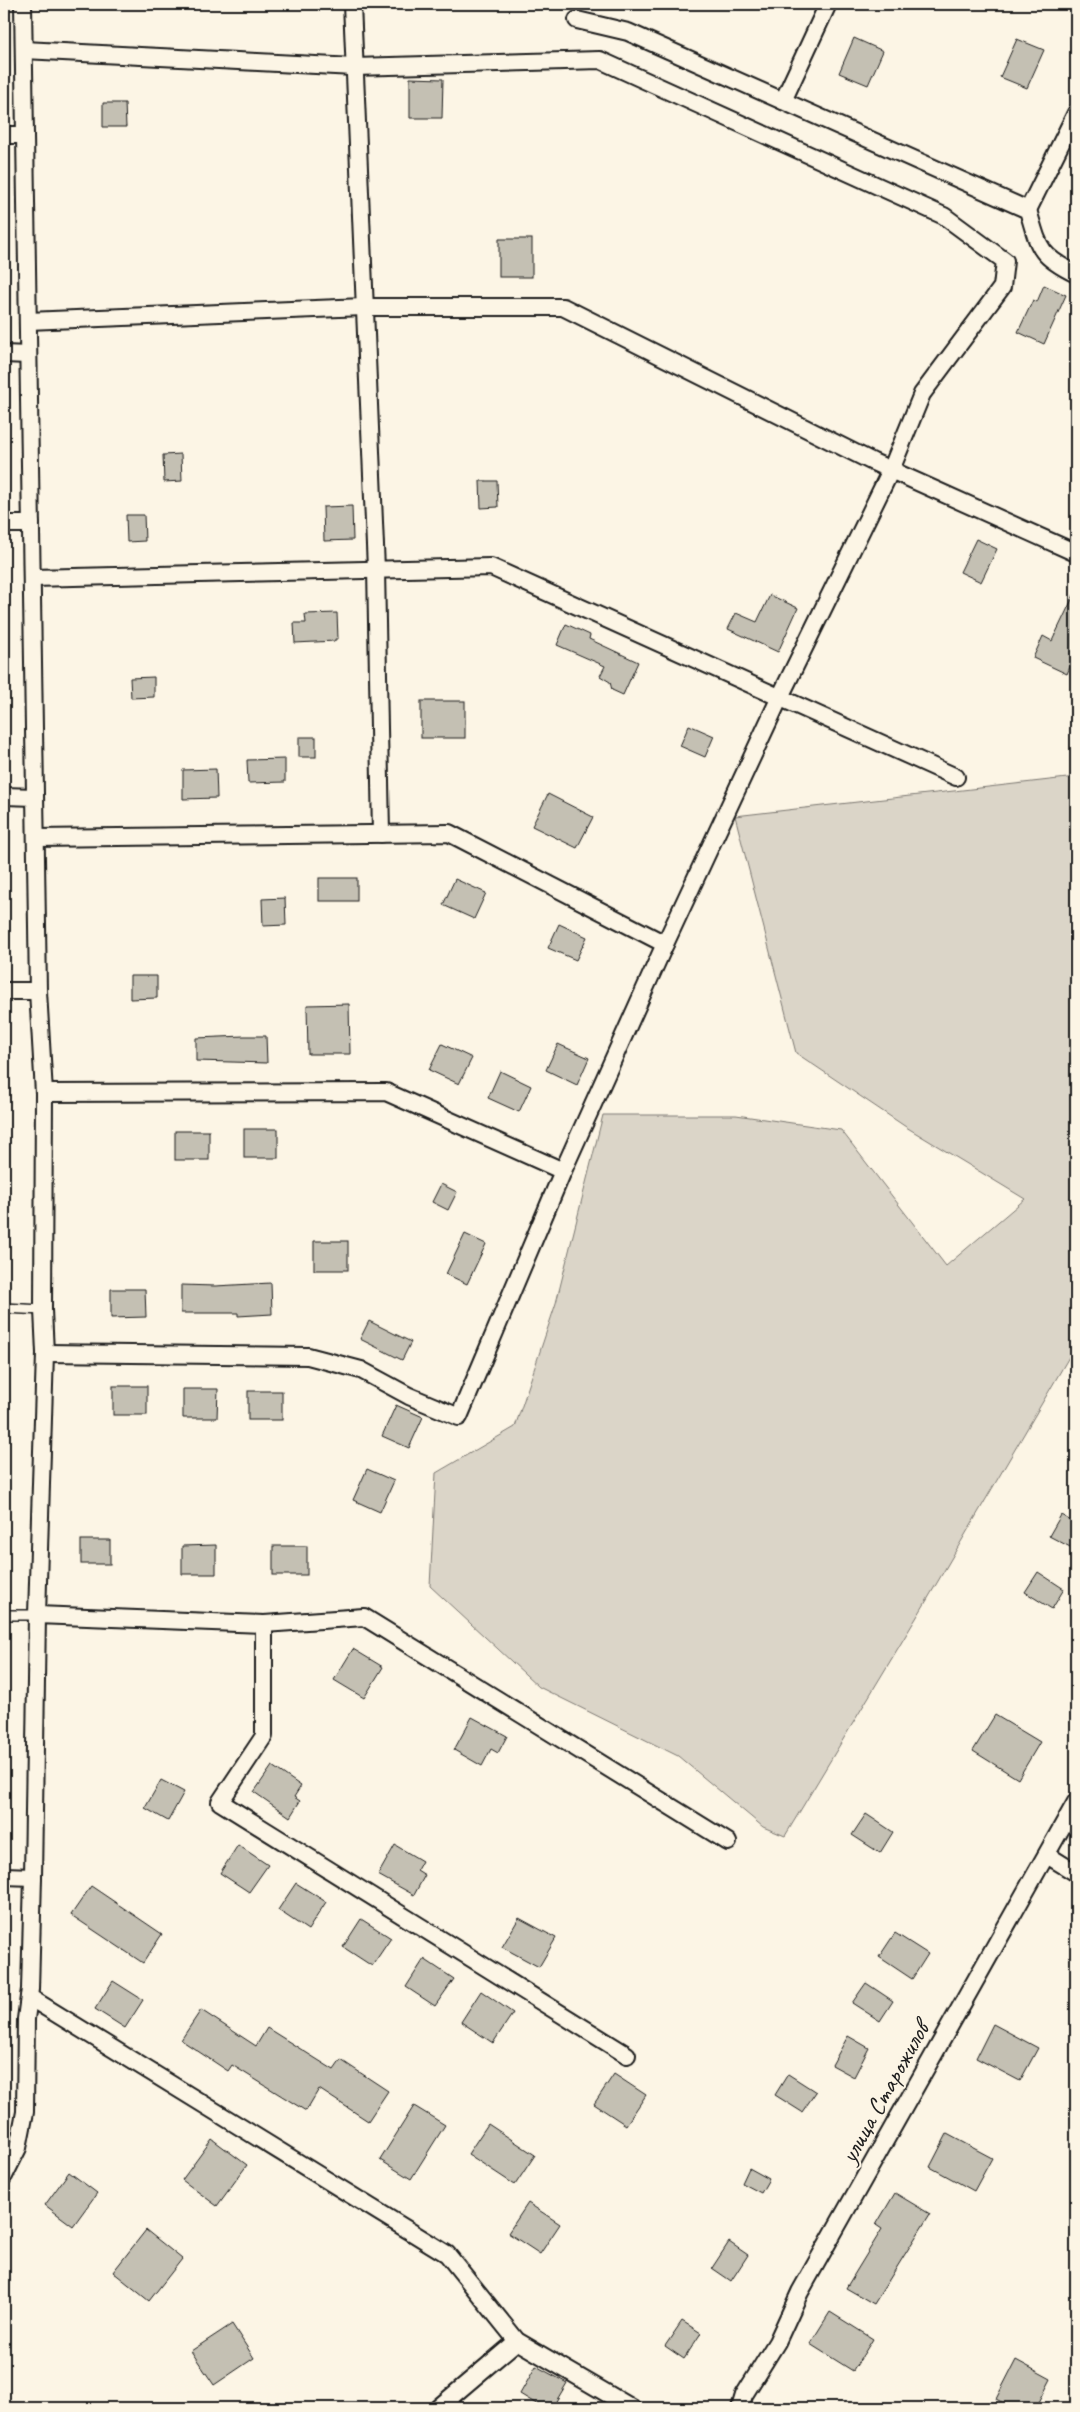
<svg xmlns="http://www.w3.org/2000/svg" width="1080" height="2412" viewBox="0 0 1080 2412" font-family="Caveat,sans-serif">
  <rect width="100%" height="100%" fill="#fcf5e5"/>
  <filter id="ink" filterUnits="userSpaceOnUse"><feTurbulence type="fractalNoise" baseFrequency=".02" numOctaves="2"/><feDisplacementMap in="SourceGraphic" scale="10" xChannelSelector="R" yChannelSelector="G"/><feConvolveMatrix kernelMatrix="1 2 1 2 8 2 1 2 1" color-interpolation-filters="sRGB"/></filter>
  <g filter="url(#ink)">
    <path fill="#dbd5c8" stroke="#7c7872" d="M1076,777V1345L927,1600L785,1836L763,1827L678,1756L539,1687L430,1586L436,1473L515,1427L556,1303L603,1115H736L841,1130L946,1266L1025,1199L906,1127L796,1053L735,816Z"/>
    <g fill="#c4c0b3" stroke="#1c1c1c">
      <path d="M854,38L883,51L868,85L839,73Z"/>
      <path d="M1017,39L1044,50L1027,88L1000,77Z"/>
      <path d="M410,78L443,79L442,118H410Z"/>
      <path d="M103,103H125L126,127H103Z"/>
      <rect x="499" y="239" width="33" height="38"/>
      <path d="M1044,285L1066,295L1044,344L1018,332L1033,300L1037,302Z"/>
      <path d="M181,454L182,481L164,482L163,455Z"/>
      <path d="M480,481H497L498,507L481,508Z"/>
      <path d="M352,506L353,540L324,541L323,507Z"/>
      <path d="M126,515H144L145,541L127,542Z"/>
      <path d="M976,539L997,549L981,582L960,572Z"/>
      <path d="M1076,591V653L1067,674L1033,658L1043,636L1052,641Z"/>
      <path d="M770,595L798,608L778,652L728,629L736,613L757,622Z"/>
      <path d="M337,613L338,639H335V641L295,643L294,623H306L305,614Z"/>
      <path d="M566,624L590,635L589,639L638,662L623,695L612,690L610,682L600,676L605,666L557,645Z"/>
      <path d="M154,677V697L131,698L130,678Z"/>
      <rect x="421" y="701" width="44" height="37"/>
      <path d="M689,725L714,736L705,757L680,746Z"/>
      <rect x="299" y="737" width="17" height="20"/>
      <path d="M285,759V782L248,783L247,760Z"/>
      <path d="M216,769L217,798L183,799V770Z"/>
      <path d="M548,794L593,817L577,848L532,826Z"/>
      <rect x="319" y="878" width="38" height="23"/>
      <path d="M455,879L486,893L474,919L443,905Z"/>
      <path d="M285,898L286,925L263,926L262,899Z"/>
      <path d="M559,924L587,937L576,960L548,948Z"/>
      <path d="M130,976H157V998L130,999Z"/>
      <path d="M349,1004L350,1054H308L307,1005Z"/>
      <path d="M244,1036H266L267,1063L196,1061V1038Z"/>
      <path d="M442,1044L472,1058L459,1084L429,1070Z"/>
      <path d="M558,1044L589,1058L577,1085L546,1070Z"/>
      <path d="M500,1071L531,1086L519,1112L488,1098Z"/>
      <rect x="244" y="1129" width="34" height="29"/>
      <rect x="175" y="1131" width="34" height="29"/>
      <path d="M441,1184L457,1192L448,1210L432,1202Z"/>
      <path d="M465,1234L486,1244L467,1284L446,1274Z"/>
      <rect x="314" y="1241" width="34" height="29"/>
      <path d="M271,1283L272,1314L238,1316V1313H181V1285L215,1286Z"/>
      <path d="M111,1289H145L146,1317L111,1318Z"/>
      <path d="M369,1321L411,1342L402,1360L360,1339Z"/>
      <rect x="113" y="1386" width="34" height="29"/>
      <path d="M183,1389H218L217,1418H183Z"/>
      <rect x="248" y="1391" width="34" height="29"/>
      <path d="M396,1405L423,1417L409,1448L382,1436Z"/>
      <path d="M367,1469L394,1481L380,1512L353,1500Z"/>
      <path d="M1061,1515L1076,1524V1550L1049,1536Z"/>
      <rect x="81" y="1540" width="29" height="24"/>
      <path d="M216,1545V1574H182V1546Z"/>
      <rect x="273" y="1546" width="34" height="29"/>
      <path d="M1038,1572L1064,1589L1052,1609L1025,1592Z"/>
      <path d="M353,1649L383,1667L364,1698L334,1680Z"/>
      <path d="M995,1715L1040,1742L1018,1779L973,1751Z"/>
      <path d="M472,1717L507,1736L498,1753L491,1749L482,1766L454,1750Z"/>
      <path d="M272,1766L301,1786L294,1797L300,1801L290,1817L254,1792Z"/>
      <path d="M161,1780L184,1792L168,1821L145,1808Z"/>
      <path d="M866,1814L893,1832L880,1853L852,1835Z"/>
      <path d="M238,1845L268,1865L249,1892L220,1873Z"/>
      <path d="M395,1845L422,1861L417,1870L425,1875L414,1895L378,1875Z"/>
      <path d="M296,1883L326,1902L308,1930L278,1910Z"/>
      <path d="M91,1886L162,1934L143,1963L71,1915Z"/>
      <path d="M519,1918L556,1938L539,1967L502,1947Z"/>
      <path d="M361,1919L391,1938L372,1966L343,1947Z"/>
      <path d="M895,1933L928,1954L912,1979L879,1957Z"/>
      <path d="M424,1959L454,1979L435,2006L406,1987Z"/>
      <path d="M113,1981L143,2000L125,2028L95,2009Z"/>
      <path d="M866,1983L893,2001L880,2021L852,2003Z"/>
      <path d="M481,1991L513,2013L493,2043L461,2022Z"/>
      <path d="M201,2010L256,2046L267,2028L334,2070L341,2060L388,2091L368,2121L319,2089L306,2111L232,2065L228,2071L181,2040Z"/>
      <path d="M993,2024L1038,2048L1020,2081L976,2058Z"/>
      <path d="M848,2036L869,2048L854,2077L832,2065Z"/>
      <path d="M614,2074L646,2095L626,2125L594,2104Z"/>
      <path d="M788,2074L816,2092L802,2112L775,2095Z"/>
      <path d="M414,2106L445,2125L411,2179L380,2160Z"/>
      <path d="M488,2124L535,2155L515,2185L468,2154Z"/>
      <path d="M947,2134L992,2158L974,2191L930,2167Z"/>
      <path d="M212,2139L247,2165L217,2206L182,2180Z"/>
      <path d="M749,2168L769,2179L761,2193L742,2183Z"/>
      <path d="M69,2172L97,2193L73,2226L45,2205Z"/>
      <path d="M895,2193L930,2214L874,2304L846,2288L882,2229L876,2225Z"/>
      <path d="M528,2203L560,2224L540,2254L508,2233Z"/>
      <path d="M146,2230L182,2259L149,2301L113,2272Z"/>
      <path d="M729,2242L748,2255L731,2281L712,2268Z"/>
      <path d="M830,2312L873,2339L853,2371L810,2344Z"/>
      <path d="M682,2321L701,2333L684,2359L665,2346Z"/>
      <path d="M232,2324L254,2358L214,2385L191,2351Z"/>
      <path d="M1016,2360L1051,2379L1036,2408H1013L996,2399Z"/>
      <path d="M536,2366L567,2383L552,2408H543L520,2394Z"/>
    </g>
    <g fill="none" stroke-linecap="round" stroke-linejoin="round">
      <defs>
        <g id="lane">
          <path d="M4,1308L43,1310"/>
          <path d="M4,1615H37"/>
        </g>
        <g id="street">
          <path d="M352,4L376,569L381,834"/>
          <path d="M577,20L628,32L1028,210C1039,248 1039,256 1076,274"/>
          <path d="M24,50L354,67L600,60L944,216L1005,261L1002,287L922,394L891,470L780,697L665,944L563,1171L459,1417L409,1396L361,1370L308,1356L45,1353"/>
          <path d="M783,101L828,4"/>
          <path d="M4,135H25"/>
          <path d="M1028,210L1076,113"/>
          <path d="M28,321L364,307H563L873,462L1076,553"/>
          <path d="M4,354L28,355"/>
          <path d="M4,524H31"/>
          <path d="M32,578L491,567L956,777"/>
          <path d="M4,796L35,797"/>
          <path d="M36,838L449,833L665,944"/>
          <path d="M4,991H38"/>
          <path d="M44,1093L386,1092L563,1171"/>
          <path d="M37,1615L264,1624L364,1617L728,1842"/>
          <path d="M264,1624V1736L220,1802L627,2055"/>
          <path d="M1047,1855L1076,1873"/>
          <path d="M4,1876L33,1877"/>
          <path d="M29,1997L447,2254L517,2341L632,2408"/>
          <path d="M4,2176L18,2148L25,2112L26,2019L30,1989L33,1877L37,1615L45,1353L43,1310L44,1093L38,991L23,4"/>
          <path d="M438,2408L517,2341"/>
          <path d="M740,2408L744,2395L777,2342L800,2292L1076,1802"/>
        </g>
      </defs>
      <use href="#lane" stroke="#1c1c1c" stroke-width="12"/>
      <use href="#street" stroke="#1c1c1c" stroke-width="20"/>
      <use href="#lane" stroke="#fcf5e5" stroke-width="9"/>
      <use href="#street" stroke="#fcf5e5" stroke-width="16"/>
    </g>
  </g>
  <g text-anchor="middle" stroke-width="4" stroke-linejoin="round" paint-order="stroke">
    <g font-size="25" fill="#1c1c1c" stroke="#fcf5e5">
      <text transform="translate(884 2092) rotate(-61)" y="9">улица Старожилов</text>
    </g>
  </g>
  <rect width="1080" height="2412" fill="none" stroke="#fcf5e5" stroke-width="20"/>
  <rect x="10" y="10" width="1060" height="2392" fill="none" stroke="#1c1c1c" stroke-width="2" filter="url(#ink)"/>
</svg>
